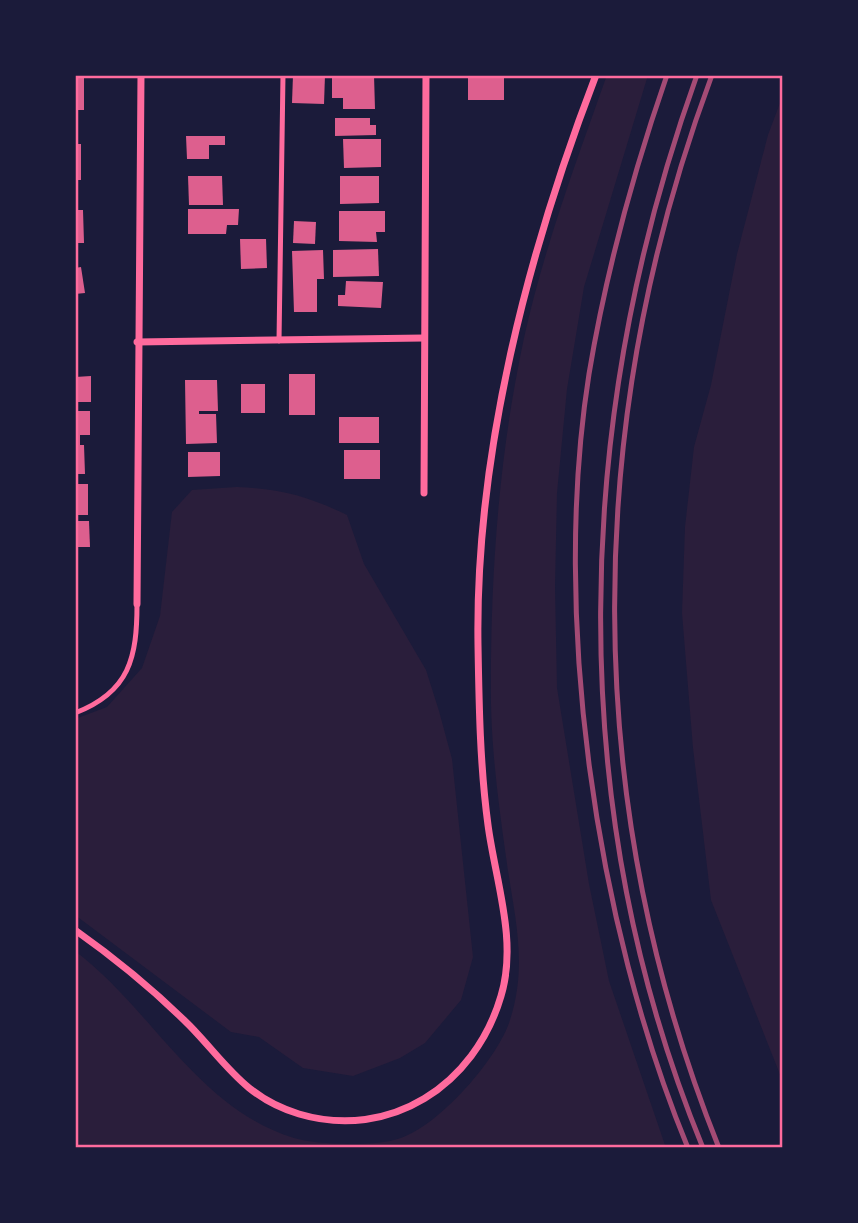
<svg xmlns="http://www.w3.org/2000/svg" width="858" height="1223" viewBox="0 0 858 1223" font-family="'Fira Sans',sans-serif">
  <rect width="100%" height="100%" fill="#1b1b3a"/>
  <g fill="#2a1e3b">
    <path d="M648,75L584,287L567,389L557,493L555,587L557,688L589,884L609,981L666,1148H75V951C150,1007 198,1109 294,1138C315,1145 372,1146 394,1140C435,1131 495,1062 509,1023C529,964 514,916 506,857C499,807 492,755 491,704C490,581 498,459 524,338C544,248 576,162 607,75Z"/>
    <path d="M783,95V1082L711,900L693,748L682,613L685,527L694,447L711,385L737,254L768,135Z"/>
    <path d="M237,487C281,489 307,496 347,515L364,564L426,670L439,711L452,759L473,957L461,1000L425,1043L400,1058L353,1076L303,1068L259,1037L231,1032L75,915V719L107,707L142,668L160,616L172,512L192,490Z"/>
  </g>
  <g fill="#dd5f8e">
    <path d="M293,75H325L324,104L292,103Z"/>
    <path d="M332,75H374L375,109H343V98H332Z"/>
    <path d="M478,75H504V100H468V76Z"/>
    <rect x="75" y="77" width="9" height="33"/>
    <path d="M335,118H370V125H376V135L335,136Z"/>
    <path d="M186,136H225V145H209V159H187Z"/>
    <path d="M343,139H381V167L344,168Z"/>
    <rect x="75" y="144" width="6" height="36"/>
    <path d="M188,176H222L223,205H189Z"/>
    <path d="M340,176H379V203L340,204Z"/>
    <path d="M188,209H239L238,225H227L226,234H188Z"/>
    <path d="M75,210H83L84,243H75Z"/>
    <path d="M339,211H385V232H376L377,242L339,241Z"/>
    <path d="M294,221L316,222L315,244L293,243Z"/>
    <path d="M240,239H266L267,268L241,269Z"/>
    <path d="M378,249L379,276L333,277V250Z"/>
    <path d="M323,250L324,279H317V312H294L292,251Z"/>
    <path d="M81,267L85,293L75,294V268Z"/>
    <path d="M346,281L383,282L381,308L338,306V295H345Z"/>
    <rect x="289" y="374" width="26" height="41"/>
    <path d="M91,376V402H75V377Z"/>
    <path d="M185,380H217L218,411H199V414H216L217,443L186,444Z"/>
    <rect x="241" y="384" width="24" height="29"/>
    <path d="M75,411H90V435H80V445H84L85,474H75Z"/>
    <rect x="339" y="417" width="40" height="26"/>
    <rect x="344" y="450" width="36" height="29"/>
    <path d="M188,452H220V476L188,477Z"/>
    <rect x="75" y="484" width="13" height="31"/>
    <path d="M75,521H89L90,547H75Z"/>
  </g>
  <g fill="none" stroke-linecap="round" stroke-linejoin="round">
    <g stroke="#ff6b9d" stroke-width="5">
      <path d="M279,341L283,75"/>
      <path d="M75,713C130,692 137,657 137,604"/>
    </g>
    <g stroke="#ff6b9d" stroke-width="7">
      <path d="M137,342L424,338"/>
      <path d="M424,493L426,75"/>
      <path d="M137,604L141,75"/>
      <path d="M75,930C116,959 155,991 190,1026C226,1063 245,1098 299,1114C390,1141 475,1085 501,996C518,941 495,879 488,825C480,766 479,705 478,645C475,454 528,252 596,75"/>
    </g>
    <g stroke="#a44b75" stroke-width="5">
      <path d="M667,75C633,173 606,272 589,374C551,614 595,923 688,1148"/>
      <path d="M697,75C573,420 562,805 703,1148"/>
      <path d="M712,75C582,424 580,801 719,1148"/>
    </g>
  </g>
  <rect width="858" height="1223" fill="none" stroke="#1b1b3a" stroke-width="154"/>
  <rect x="77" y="77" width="704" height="1069" fill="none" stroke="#ff6b9d" stroke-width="2.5"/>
</svg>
